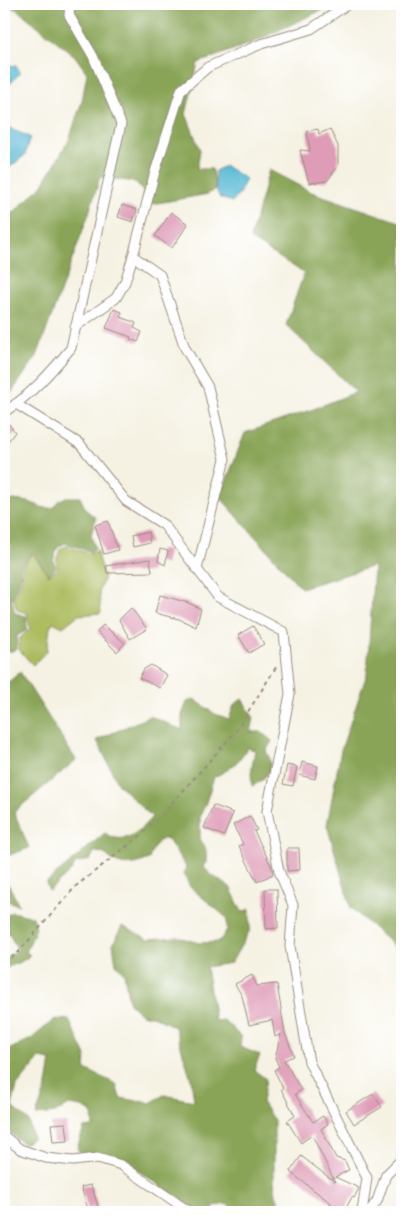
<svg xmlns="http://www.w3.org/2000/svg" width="406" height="1216" viewBox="0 0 406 1216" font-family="Delius,sans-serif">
  <rect width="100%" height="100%" fill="#fff"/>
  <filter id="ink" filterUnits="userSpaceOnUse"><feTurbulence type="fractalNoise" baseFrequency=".02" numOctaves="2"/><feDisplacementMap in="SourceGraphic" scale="10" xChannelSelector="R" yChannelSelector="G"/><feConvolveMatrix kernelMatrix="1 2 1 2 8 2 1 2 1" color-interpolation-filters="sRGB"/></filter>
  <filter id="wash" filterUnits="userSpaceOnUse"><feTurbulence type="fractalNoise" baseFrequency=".0096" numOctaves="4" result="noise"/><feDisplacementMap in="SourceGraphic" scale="20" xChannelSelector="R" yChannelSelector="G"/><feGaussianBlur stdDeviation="1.12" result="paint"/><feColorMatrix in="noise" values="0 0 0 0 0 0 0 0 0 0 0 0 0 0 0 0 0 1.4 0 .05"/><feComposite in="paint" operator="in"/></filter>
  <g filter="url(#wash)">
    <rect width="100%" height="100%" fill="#f5f2e3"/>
    <path fill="#acbc5f" stroke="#74733e" d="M66,546L91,554L98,550V558L104,577L99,591L101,613L78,615L63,627L53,622L50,627L47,651L33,665L19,650L20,638L30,629L27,613L17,610L13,598L22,580L23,566L32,553L49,575L58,568L56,561L60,549Z"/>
    <g fill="#89a456" stroke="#62673a">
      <path d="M5,4H335L254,42L198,63L186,114L200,150L197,169H212L216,189L208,194L152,204L136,182L100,177L88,216L37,356L4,403V221L42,186L69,140L82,101L87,73L75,56L19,11Z"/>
      <path d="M269,170L311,192L402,223V956L392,944L351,908L327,825L341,750L367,674L374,566L301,588L220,497L245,433L311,410L356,392L286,325L304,273L250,239Z"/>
      <path d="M66,497H80L86,510L96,518L91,535L95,549L92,552L65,543L57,548L53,561L56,567L48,575L33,552L21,566L20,580L11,599L15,613L26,616L27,630L17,636V649L9,652L4,647V505L13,500L29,502L44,508H53L58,501Z"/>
      <path d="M20,672L76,760L14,812L29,848L4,857V686Z"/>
      <path d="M194,699L215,714L229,719L234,705L242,699L254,718L251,732H261L272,741L266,751C276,767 267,779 252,786L251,773L255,750L247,748C237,764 231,769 214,777L205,805L200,816V842C208,847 206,854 206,863L203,866L210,874L230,887L242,912L250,909V930L231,963L206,967L215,1021L224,1020L241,1037L240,1047L260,1055L254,1070L266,1079L262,1102L274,1121V1182L276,1194L281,1208L291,1212H235L228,1204L213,1206L214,1212H200L125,1162L95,1152L83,1157L77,1148L84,1128L93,1127L92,1112L82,1107L69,1105L55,1113L36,1115L47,1086L51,1060L40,1058L17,1086L12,1107L28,1120L33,1138L24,1144L4,1128V1052L31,1039L55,1019L69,1020L86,1056L85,1069L116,1084L120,1098L150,1103L164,1095L194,1101L191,1079L175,1027L155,1017L141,1014L129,1003L124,973L116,964L113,944L122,926L148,939L178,937L199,943L219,942L227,930V918L190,887L184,874L186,867L167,838C156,840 153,848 149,859C140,863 129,867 118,863C107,859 108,852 94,852L90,860L76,863L71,871L49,891L46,883L105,833C108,835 112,838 116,838C131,841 143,827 152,817L118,784L97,740L150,716L182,730V715L187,702Z"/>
      <path d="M4,876L19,905L4,900Z"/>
      <path d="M12,912L33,917L36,928L26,952L30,955C22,964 12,963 4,970V959L18,950L4,925V917Z"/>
    </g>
    <g fill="#56b9d4" stroke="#487279">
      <path d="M16,65L20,73L4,90V67Z"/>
      <path d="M4,123L13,130L30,137L25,155L4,172Z"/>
      <path d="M225,166L246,179L239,194L233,202L220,198L216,189L215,171Z"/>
    </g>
    <g id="blocks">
      <g fill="#df9cb7">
        <path d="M318,129L319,134L330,129L338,146V166L327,181L309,183L300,150L310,151L307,131Z"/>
        <path d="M122,205L137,210L133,222L118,217Z"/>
        <path d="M171,212L188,224L172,248L155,236Z"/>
        <path d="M114,309L122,312L120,317L136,323L134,328L142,332L138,342L130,339L131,337L106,328Z"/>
        <path d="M9,424L15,432L4,447V428Z"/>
        <path d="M108,521L118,550L104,554L95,525Z"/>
        <path d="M148,532L150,543L133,547L131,536Z"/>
        <path d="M160,549L168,551L165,565L158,561Z"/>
        <path d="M150,559L152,572L107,573L106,566Z"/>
        <path d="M160,595L189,603L201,609L196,627L179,619L155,613Z"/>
        <path d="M131,608L147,629L130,639L119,620Z"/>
        <path d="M103,625L125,643L117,652L97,632Z"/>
        <path d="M253,626L264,644L249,653L238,635Z"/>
        <path d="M151,665L167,675L160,688L139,678L144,669Z"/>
        <path d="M302,762L318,766L315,779L299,775Z"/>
        <path d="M287,765L297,767L293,786L283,784Z"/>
        <path d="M213,805L233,813L224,836L204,828Z"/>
        <path d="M250,816L257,830L254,831L271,865L273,874L257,882L239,846L243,844L233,825Z"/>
        <path d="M287,848H299L300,870L287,871Z"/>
        <path d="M265,889H277L278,928L266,929Z"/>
        <path d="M252,975L257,986L277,984L285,1033L294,1056L284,1060L301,1090L295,1094L313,1122L323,1116L328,1124L321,1129L336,1158L345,1161L349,1170L335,1177L359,1188L354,1198L352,1197L344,1212H326L331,1203L290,1172L301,1156L335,1182L312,1135L301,1143L287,1121L295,1116L281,1089L283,1088L274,1070L279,1067L275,1058L281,1034L275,1037L272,1020L249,1025L242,996L235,984Z"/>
        <path d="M373,1094L382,1107L354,1124L346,1111Z"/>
        <path d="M66,1123L68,1141L53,1142L51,1124Z"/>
        <path d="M91,1185L98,1206L88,1209L81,1187Z"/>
      </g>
    </g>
  </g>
  <g filter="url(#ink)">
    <use href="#blocks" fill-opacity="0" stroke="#988e80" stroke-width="1"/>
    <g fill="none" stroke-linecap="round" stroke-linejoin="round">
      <defs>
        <g id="street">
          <path d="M133,256L160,275L185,348L208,387L225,459L197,569"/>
          <path d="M75,327L116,298L125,282L133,256L154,175L181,90L208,67L261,44L311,29L348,4"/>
          <path d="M16,404L80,444L126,501L164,525L218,597L284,632L290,694L267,811L279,871L293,905L290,946L309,1062L367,1178L362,1212"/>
          <path d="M4,412C30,396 52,371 71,348L121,124L93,56L69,15L70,4"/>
          <path d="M4,1136L20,1149L46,1158L73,1161L98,1158L121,1165L190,1212"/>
          <path d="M369,1212L377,1201L386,1175L402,1159"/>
        </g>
      </defs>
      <use href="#street" stroke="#988e80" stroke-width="11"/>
      <path stroke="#988e80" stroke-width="2" stroke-dasharray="4 4" stroke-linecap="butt" d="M4,962L17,954L76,886L140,836L166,810L236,731L278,664"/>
      <use href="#street" stroke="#fff" stroke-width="9"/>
    </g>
  </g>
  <rect width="406" height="1216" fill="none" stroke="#fff" stroke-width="20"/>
</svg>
